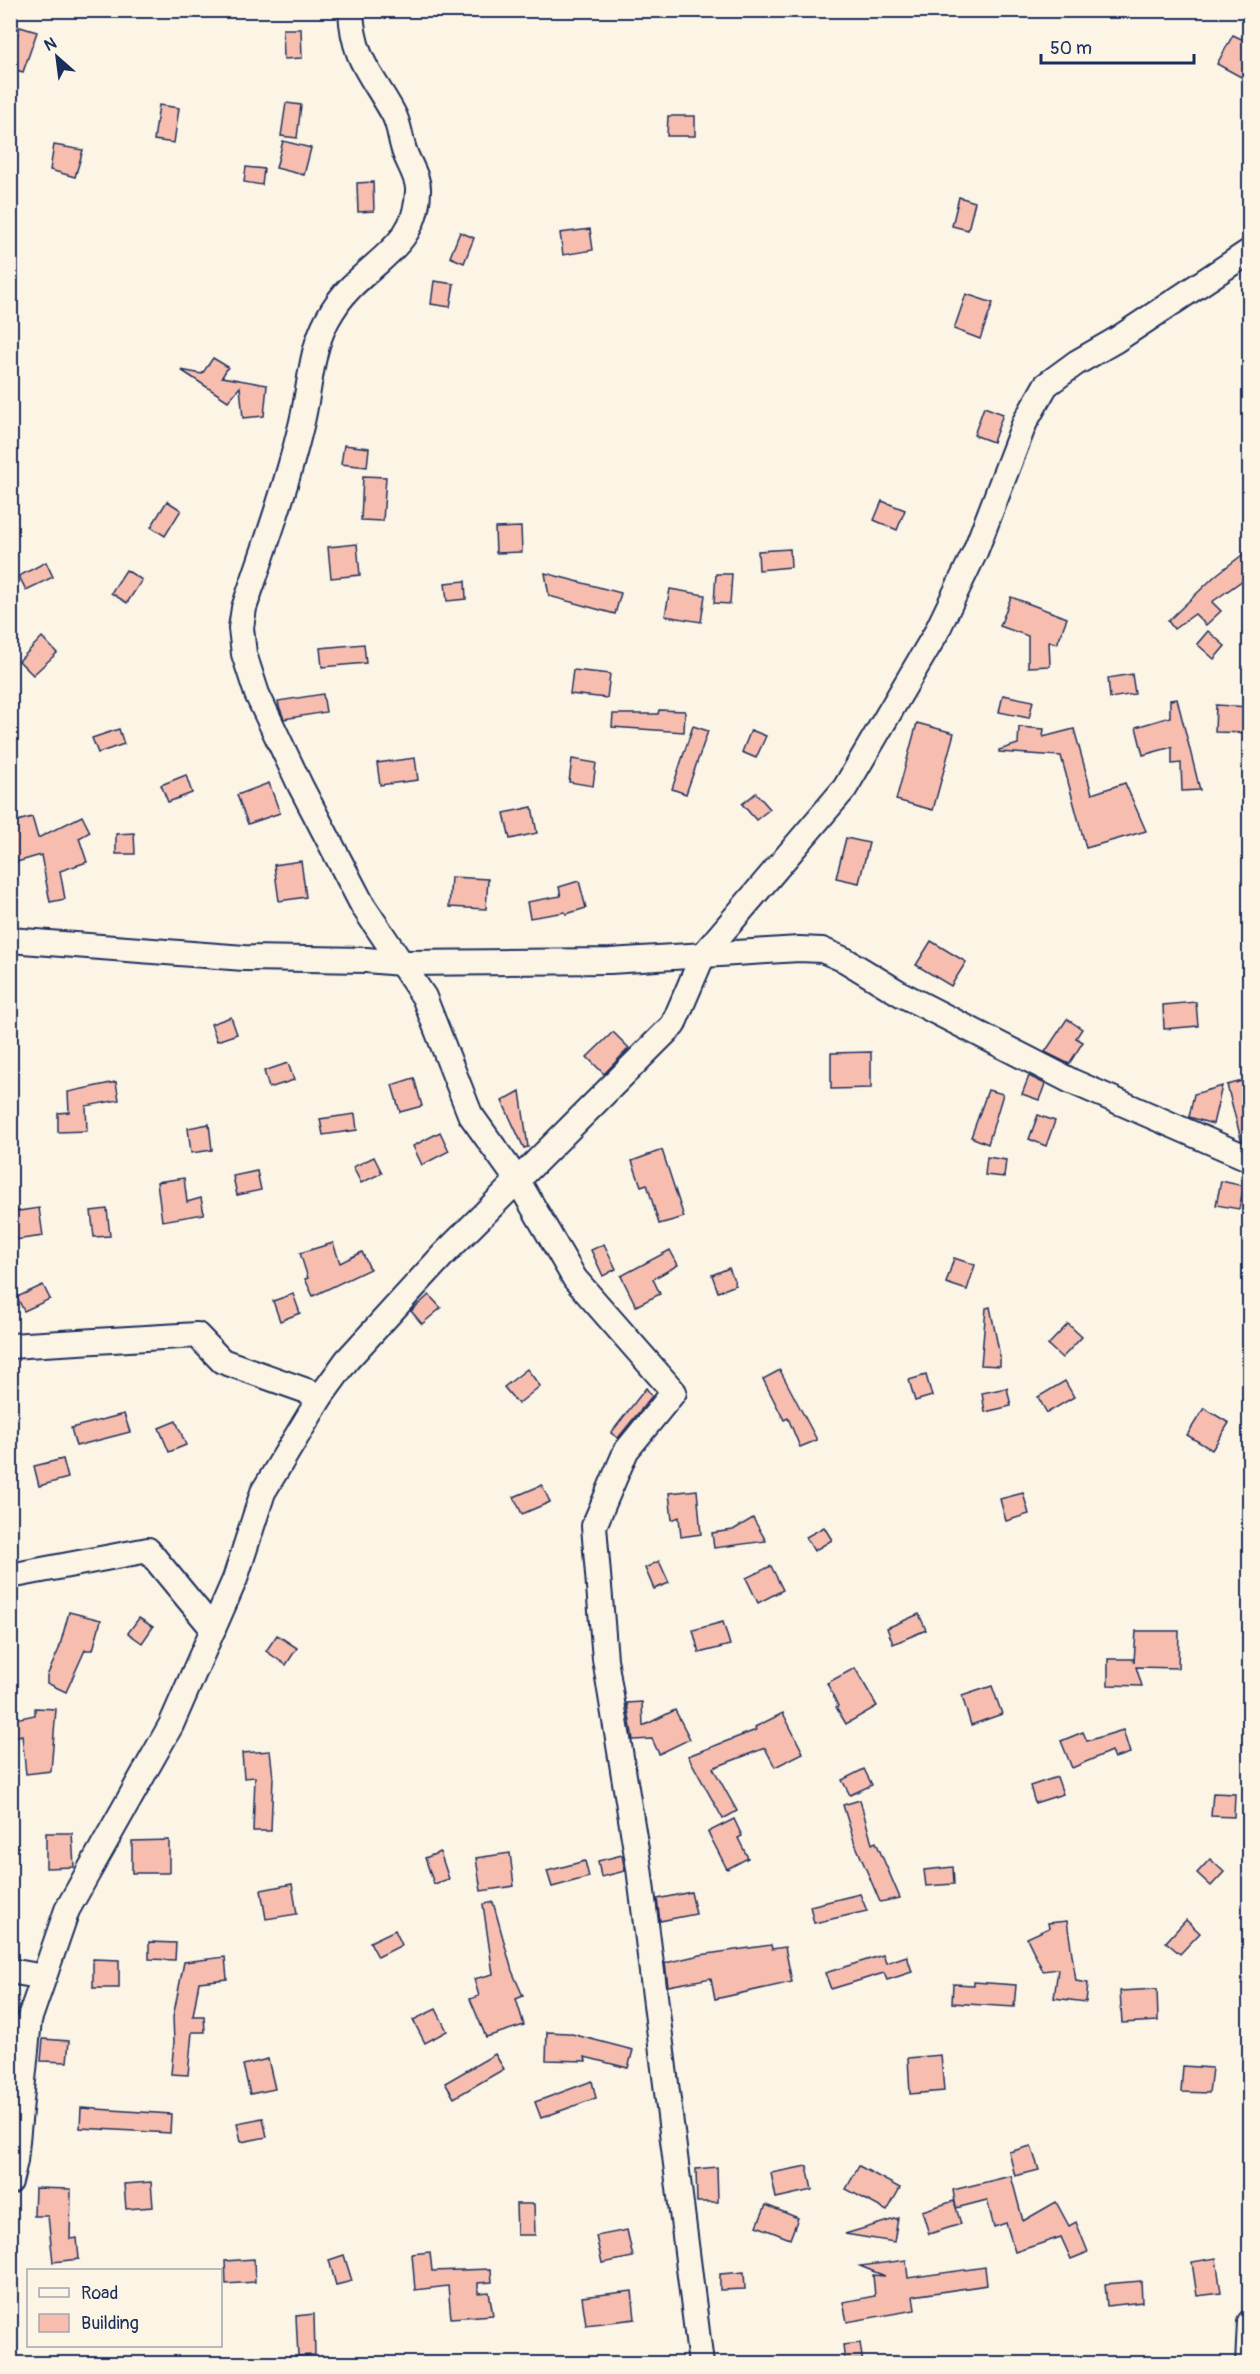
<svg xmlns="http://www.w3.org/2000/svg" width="1260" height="2374" viewBox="0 0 1260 2374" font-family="Pangolin,sans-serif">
  <rect width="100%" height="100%" fill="#fcf5e5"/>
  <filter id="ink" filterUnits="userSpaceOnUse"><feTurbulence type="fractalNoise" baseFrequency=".0167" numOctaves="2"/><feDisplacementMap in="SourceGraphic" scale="12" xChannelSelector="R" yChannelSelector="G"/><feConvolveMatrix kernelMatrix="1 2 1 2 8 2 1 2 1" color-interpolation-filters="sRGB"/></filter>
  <g filter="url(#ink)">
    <g fill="#f7beaf" stroke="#1b2f5e" stroke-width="1.5">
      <path d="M20,27L37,32L23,72L10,68V55Z"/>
      <path d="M283,29H301L302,58L284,59Z"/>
      <path d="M1233,35L1250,43V62L1241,77L1217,64Z"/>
      <path d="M286,103L301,105L297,138L281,136Z"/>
      <path d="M159,105L179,108L174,143L154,140Z"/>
      <path d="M668,116H695V136H667Z"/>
      <path d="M283,141L311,148L304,175L276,168Z"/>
      <path d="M54,145L83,150L75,177L50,170Z"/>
      <path d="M246,167L264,169L262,185L244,182Z"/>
      <path d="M373,182L374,211L358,212L357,183Z"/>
      <path d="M959,197L975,202L968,230L952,226Z"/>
      <path d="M590,229L593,250L563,255L560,233Z"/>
      <path d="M460,232L474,238L464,263L450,257Z"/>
      <path d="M434,281L454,284L450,307L431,304Z"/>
      <path d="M966,294L993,303L980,339L954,329Z"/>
      <path d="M213,358L228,367L222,377L267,385L264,416L243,418L240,387L228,401L181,370L202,374Z"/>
      <path d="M984,407L1003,414L993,442L974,435Z"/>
      <path d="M344,445L369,448L367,467L341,464Z"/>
      <path d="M363,476L386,477L383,521L361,520Z"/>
      <path d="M167,501L181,510L165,536L151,527Z"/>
      <path d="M882,501L905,510L897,530L874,520Z"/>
      <path d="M521,527L522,552L496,553L495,528Z"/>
      <path d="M357,544L360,575L331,578L328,547Z"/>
      <path d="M790,549L791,567L759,570L758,551Z"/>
      <path d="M1250,549V575L1212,602L1221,611L1206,625L1195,614L1174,629L1168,621L1216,575Z"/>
      <path d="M46,562L53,577L26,590L19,576Z"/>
      <path d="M126,570L142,580L127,603L111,593Z"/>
      <path d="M545,573L621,593L615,614L549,596Z"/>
      <path d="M716,574H732L730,604L714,603Z"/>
      <path d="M465,581L466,599L447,601L445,583Z"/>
      <path d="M670,589L705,595L701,622L665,616Z"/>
      <path d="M1011,597L1067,618L1057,644L1049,641L1050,666L1028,667V636L1000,626Z"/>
      <path d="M1208,631L1225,646L1214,659L1197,644Z"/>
      <path d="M42,637L57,653L33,675L19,661Z"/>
      <path d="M364,644L366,663L322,667L320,648Z"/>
      <path d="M573,670L610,674L607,698L570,694Z"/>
      <path d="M1132,674L1135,694L1110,698L1108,678Z"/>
      <path d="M323,694L326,712L284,719L279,706L278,701Z"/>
      <path d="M1003,695L1033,701L1029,718L999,712Z"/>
      <path d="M1177,699L1187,738L1200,790L1182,791L1181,763L1172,764V747L1143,755L1136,727L1170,717V700Z"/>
      <path d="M1216,705L1250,707V733L1215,732Z"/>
      <path d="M659,710L685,711L684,732L612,727L613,714H658Z"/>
      <path d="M917,723L954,733L933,810L896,800Z"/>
      <path d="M693,726L708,731L686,794L672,789Z"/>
      <path d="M1019,727L1044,729L1043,737L1074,729L1092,794L1125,783L1146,831L1086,848L1061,756L999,752V750L1018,744Z"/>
      <path d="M119,729L124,744L98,753L92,738Z"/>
      <path d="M751,730L766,736L756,758L742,752Z"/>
      <path d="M415,758L418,780L380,785L377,763Z"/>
      <path d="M572,759L596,763L593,786L569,782Z"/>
      <path d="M186,775L192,793L168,802L161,785Z"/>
      <path d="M269,783L280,813L248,824L237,795Z"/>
      <path d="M756,793L770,809L756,820L742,804Z"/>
      <path d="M532,807L537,833L510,839L504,813Z"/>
      <path d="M82,816L90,832L79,838L87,862L60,871L65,899L50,902L41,855L10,864V823L32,817L38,838Z"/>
      <path d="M134,833L135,854H116V834Z"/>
      <path d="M846,838L869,843L859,883L836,878Z"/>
      <path d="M301,861L306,897L279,901L274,865Z"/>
      <path d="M451,877L488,879L486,909L449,907Z"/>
      <path d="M579,881L586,908L566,914L565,912L530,918L527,902L561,896L559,887Z"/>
      <path d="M931,941L966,962L951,986L916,965Z"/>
      <path d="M1196,1002L1198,1026L1164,1029L1163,1005Z"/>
      <path d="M231,1017L237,1034L217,1041L211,1024Z"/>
      <path d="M1067,1019L1082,1029L1076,1038L1083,1042L1069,1064L1045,1052Z"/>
      <path d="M613,1032L629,1048L604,1074L587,1057Z"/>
      <path d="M871,1052V1088L831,1089V1053Z"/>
      <path d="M288,1063L294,1080L269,1088L264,1071Z"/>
      <path d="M1029,1076L1045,1084L1039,1100L1022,1094Z"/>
      <path d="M414,1078L422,1106L400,1112L392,1085Z"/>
      <path d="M1250,1079V1143L1241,1139L1227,1085Z"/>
      <path d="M116,1082L119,1100L86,1106L87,1131L58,1132V1113L69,1112L68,1092Z"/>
      <path d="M1222,1086L1213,1124L1189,1117L1194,1094Z"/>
      <path d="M988,1090L1003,1094L988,1144L971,1137Z"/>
      <path d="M520,1091L528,1147L524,1148L502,1101Z"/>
      <path d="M355,1114L357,1130L323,1135L320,1119Z"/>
      <path d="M1038,1115L1055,1121L1046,1146L1029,1139Z"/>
      <path d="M209,1124L212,1150L191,1153L188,1128Z"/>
      <path d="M440,1132L449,1151L422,1165L413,1146Z"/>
      <path d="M662,1150L684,1217L659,1224L647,1184L641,1186L632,1161Z"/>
      <path d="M374,1157L382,1173L361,1183L353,1167Z"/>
      <path d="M987,1157L1006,1160L1004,1177L985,1175Z"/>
      <path d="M257,1171L261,1190L237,1195L233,1176Z"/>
      <path d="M184,1178L187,1202L201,1198L204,1214L162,1221L157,1182Z"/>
      <path d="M1221,1181L1244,1186L1239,1209L1216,1205Z"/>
      <path d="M39,1208L43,1236L15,1240L12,1212Z"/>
      <path d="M107,1209L110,1236L94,1237L91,1211Z"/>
      <path d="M333,1243L340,1263L362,1252L370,1269L313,1296L305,1279L308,1278L300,1253Z"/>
      <path d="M604,1244L616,1269L603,1276L591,1250Z"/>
      <path d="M670,1250L678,1265L653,1279L660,1294L636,1306L621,1276Z"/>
      <path d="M954,1258L975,1265L967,1290L946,1283Z"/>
      <path d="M729,1268L736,1285L718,1292L712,1275Z"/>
      <path d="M43,1285L50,1299L24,1311L17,1297Z"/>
      <path d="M293,1294L300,1313L280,1321L273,1301Z"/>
      <path d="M429,1295L441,1308L422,1324L411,1311Z"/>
      <path d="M990,1307L1000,1356V1366L981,1365L986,1308Z"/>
      <path d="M1068,1324L1082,1337L1062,1358L1048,1345Z"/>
      <path d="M527,1369L540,1386L518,1404L504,1387Z"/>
      <path d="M780,1370L817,1440L800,1447L788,1418L784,1420L763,1379Z"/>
      <path d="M926,1375L932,1396L915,1401L909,1380Z"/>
      <path d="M1065,1381L1074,1397L1047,1413L1038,1397Z"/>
      <path d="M646,1388L652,1396L618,1438L611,1433Z"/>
      <path d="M1007,1388L1011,1406L985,1412L982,1393Z"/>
      <path d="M1204,1408L1229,1423L1212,1450L1187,1435Z"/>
      <path d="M124,1414L130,1432L76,1446L71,1428Z"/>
      <path d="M176,1421L186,1445L169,1452L159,1428Z"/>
      <path d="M63,1459L68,1478L39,1486L34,1466Z"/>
      <path d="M542,1485L550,1502L522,1514L514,1497Z"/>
      <path d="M697,1490L701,1534L681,1537L679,1517L672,1520L669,1493Z"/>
      <path d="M1023,1493L1029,1514L1006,1521L1000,1499Z"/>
      <path d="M753,1518L766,1541L714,1548L712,1533L733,1530Z"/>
      <path d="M824,1527L832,1540L814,1551L806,1537Z"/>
      <path d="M659,1561L669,1583L654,1589L645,1568Z"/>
      <path d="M771,1566L783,1590L758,1603L746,1578Z"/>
      <path d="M69,1612L101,1620L93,1650H85L66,1692L47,1683V1676L59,1649Z"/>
      <path d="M919,1614L926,1630L893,1644L887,1628Z"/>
      <path d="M139,1618L153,1627L142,1643L128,1633Z"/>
      <path d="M723,1622L730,1645L699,1653L693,1630Z"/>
      <path d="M1136,1631H1179L1178,1668L1136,1667L1142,1686L1108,1685V1659H1133L1134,1662Z"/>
      <path d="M277,1635L297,1648L286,1665L266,1651Z"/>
      <path d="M855,1668L877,1706L846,1724L836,1707L838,1706L827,1683Z"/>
      <path d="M992,1686L1002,1714L971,1725L962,1696Z"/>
      <path d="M642,1702L643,1726L675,1710L690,1739L659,1754L652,1739L633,1740L627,1703Z"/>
      <path d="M35,1708L56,1709L51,1771L26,1774L22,1735L10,1738V1720L35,1715Z"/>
      <path d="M783,1713L803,1753L775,1767L765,1748L713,1768L737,1811L723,1819L688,1756L756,1730L755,1727Z"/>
      <path d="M1123,1730L1130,1753L1114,1758L1111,1751L1072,1768L1061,1741L1083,1732L1087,1741Z"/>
      <path d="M270,1751L273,1777L271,1831H253L255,1777L244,1778L242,1753Z"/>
      <path d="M864,1769L872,1785L850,1795L842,1780Z"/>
      <path d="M1057,1777L1063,1794L1035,1803L1030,1786Z"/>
      <path d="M1213,1793L1235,1794L1234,1817L1211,1816Z"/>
      <path d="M860,1800L872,1844L876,1842L900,1898L880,1902L854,1841L843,1805Z"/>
      <path d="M734,1819L742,1836L738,1838L748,1858L727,1869L708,1832Z"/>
      <path d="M46,1833H72L74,1867L46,1868Z"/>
      <path d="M169,1840V1873H132V1841Z"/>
      <path d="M440,1852L449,1879L434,1884L425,1858Z"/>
      <path d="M510,1853L514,1886L481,1891L476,1858Z"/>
      <path d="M622,1855L625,1871L601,1877L598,1861Z"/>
      <path d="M1210,1859L1224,1872L1211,1886L1197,1873Z"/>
      <path d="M585,1861L589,1877L552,1887L547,1871Z"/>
      <path d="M953,1867L954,1884L926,1886L924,1870Z"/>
      <path d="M292,1884L297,1914L266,1919L261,1890Z"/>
      <path d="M691,1892L696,1914L660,1921L657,1899Z"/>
      <path d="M860,1894L867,1911L814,1923L810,1906Z"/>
      <path d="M493,1902L512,1971L523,1996L516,1999L524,2025L486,2037L470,1999L479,1996L474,1979L493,1974L483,1904Z"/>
      <path d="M1186,1920L1200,1933L1180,1954L1166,1942Z"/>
      <path d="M1067,1921L1076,1981L1088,1983L1086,2002L1054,1998L1058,1969L1043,1971L1027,1938L1049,1928L1048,1923Z"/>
      <path d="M395,1930L402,1945L378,1957L370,1942Z"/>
      <path d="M149,1942L176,1943L175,1960L149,1959Z"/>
      <path d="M771,1945L772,1949L785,1947L792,1982L715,1999L711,1978L668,1986L665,1963L700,1955Z"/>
      <path d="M883,1955L886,1963L907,1956L912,1972L887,1980L884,1973L831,1989L825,1973Z"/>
      <path d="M225,1957L227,1979L199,1982L193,2016H204L205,2032H192L188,2075L171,2074L174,2042L173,2017L184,1962Z"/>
      <path d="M93,1959L119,1960V1988H93Z"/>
      <path d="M974,1982L1016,1985L1014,2007L952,2003L953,1984L974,1985Z"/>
      <path d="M1157,1989L1158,2021L1122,2023L1120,1991Z"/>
      <path d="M436,2009L447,2031L425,2043L413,2020Z"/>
      <path d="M547,2032L568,2033L633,2050L628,2068L585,2057L586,2061L546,2060Z"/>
      <path d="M43,2039L69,2041L67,2062L41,2061Z"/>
      <path d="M495,2054L504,2069L454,2098L445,2083Z"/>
      <path d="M941,2055L944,2091L910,2094L908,2058Z"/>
      <path d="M268,2059L275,2089L250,2094L243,2065Z"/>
      <path d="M1183,2066L1212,2068L1209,2093L1181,2092Z"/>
      <path d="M592,2081L596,2098L541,2118L535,2102Z"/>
      <path d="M81,2108L171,2114L170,2133L80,2128Z"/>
      <path d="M263,2118L267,2137L241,2142L237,2123Z"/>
      <path d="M1031,2146L1039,2170L1015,2176L1009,2152Z"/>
      <path d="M807,2166L812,2190L776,2198L771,2173Z"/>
      <path d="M859,2166L900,2188L887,2211L846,2189Z"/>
      <path d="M717,2167L718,2202H697L696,2169Z"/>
      <path d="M1011,2176L1023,2221L1056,2202L1069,2226L1076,2222L1088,2252L1071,2259L1061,2237L1015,2252L1006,2223L994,2227L987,2200L956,2208L953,2190Z"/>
      <path d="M151,2182L153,2207L126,2209L124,2184Z"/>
      <path d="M35,2188L71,2189L70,2239L77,2238L79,2259L53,2262L48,2216H34Z"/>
      <path d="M954,2201L961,2224L929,2234L922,2211Z"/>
      <path d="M516,2204H534L535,2235H517Z"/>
      <path d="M766,2205L798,2218L790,2239L757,2226Z"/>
      <path d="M898,2218L894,2242L845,2234Z"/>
      <path d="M627,2230L633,2257L602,2263L596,2236Z"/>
      <path d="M430,2252L432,2271L491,2269L492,2282L478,2283V2293L489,2292L493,2315L451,2318L448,2286L415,2290L412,2254Z"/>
      <path d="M344,2255L352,2281L336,2285L329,2260Z"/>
      <path d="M1216,2258L1221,2293L1197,2296L1192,2262Z"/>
      <path d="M254,2259L255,2282L226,2284L225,2261Z"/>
      <path d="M906,2260L908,2278L985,2267L987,2285L913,2296L915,2310L847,2322L843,2302L875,2296L873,2275L885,2276L860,2266Z"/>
      <path d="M744,2272L745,2289L720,2290V2274Z"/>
      <path d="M1141,2281L1142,2302L1107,2306L1105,2284Z"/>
      <path d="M632,2291L635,2319L586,2325L582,2297Z"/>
      <path d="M314,2314L315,2355L298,2356L296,2316Z"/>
      <path d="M860,2343L863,2364H845L843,2345Z"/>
    </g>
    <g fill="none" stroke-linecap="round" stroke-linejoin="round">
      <defs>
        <g id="minor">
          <path d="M351,10C353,60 371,73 393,113C400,125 400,140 405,153C409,164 419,179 418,191C417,240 382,256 351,287C342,296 333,309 327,320C310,352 310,391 301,426C286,488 265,547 244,608L241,628L244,654L257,694L300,785L363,906L424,997L470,1114L518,1181L575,1279L674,1392L626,1451L594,1526L605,1659L639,1868L701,2364"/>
          <path d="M10,940L244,958L366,960L401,963L610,961L799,949L822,950L845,960L901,994L1071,1081L1250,1159"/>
          <path d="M10,1346L197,1335L222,1361L321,1396L347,1360L443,1255L673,1025L703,955L845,788L936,633L975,552L1025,422L1046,385L1076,363L1116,340L1250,251"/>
          <path d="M10,1576L148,1550L213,1629"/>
          <path d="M10,1971L44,1977L29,2020L15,2161L10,2182"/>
          <path d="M44,1977L67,1910L171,1725L235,1579L263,1492L321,1396"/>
          <path d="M1248,2364L1250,2322"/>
        </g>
      </defs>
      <use href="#minor" stroke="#1b2f5e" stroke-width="28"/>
      <use href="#minor" stroke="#fcf5e5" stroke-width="24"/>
    </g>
  </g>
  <rect width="1260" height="2374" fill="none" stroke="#fcf5e5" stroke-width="36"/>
  <rect x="18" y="18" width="1224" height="2338" fill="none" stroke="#1b2f5e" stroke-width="2" filter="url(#ink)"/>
  <rect x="27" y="2269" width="195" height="78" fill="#fcf5e5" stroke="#a2a6af" stroke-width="1.5"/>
  <rect x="39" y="2288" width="30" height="9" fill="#fcf5e5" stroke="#a2a6af" stroke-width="1.5"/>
  <text x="81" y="2299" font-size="18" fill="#1b2f5e">Road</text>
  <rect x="39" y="2314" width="30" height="18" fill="#f7beaf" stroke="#a2a6af" stroke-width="1.5"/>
  <text x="81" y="2329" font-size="18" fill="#1b2f5e">Building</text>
  <g transform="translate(57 57) rotate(332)" stroke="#fcf5e5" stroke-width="4.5" paint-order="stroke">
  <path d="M0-4.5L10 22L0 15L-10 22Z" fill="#1b2f5e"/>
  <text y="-9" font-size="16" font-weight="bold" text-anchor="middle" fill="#1b2f5e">N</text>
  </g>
  <path d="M1041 54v9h153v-9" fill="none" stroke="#1b2f5e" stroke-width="3"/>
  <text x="1050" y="54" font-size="18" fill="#1b2f5e" stroke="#fcf5e5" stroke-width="4.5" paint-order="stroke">50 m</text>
</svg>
